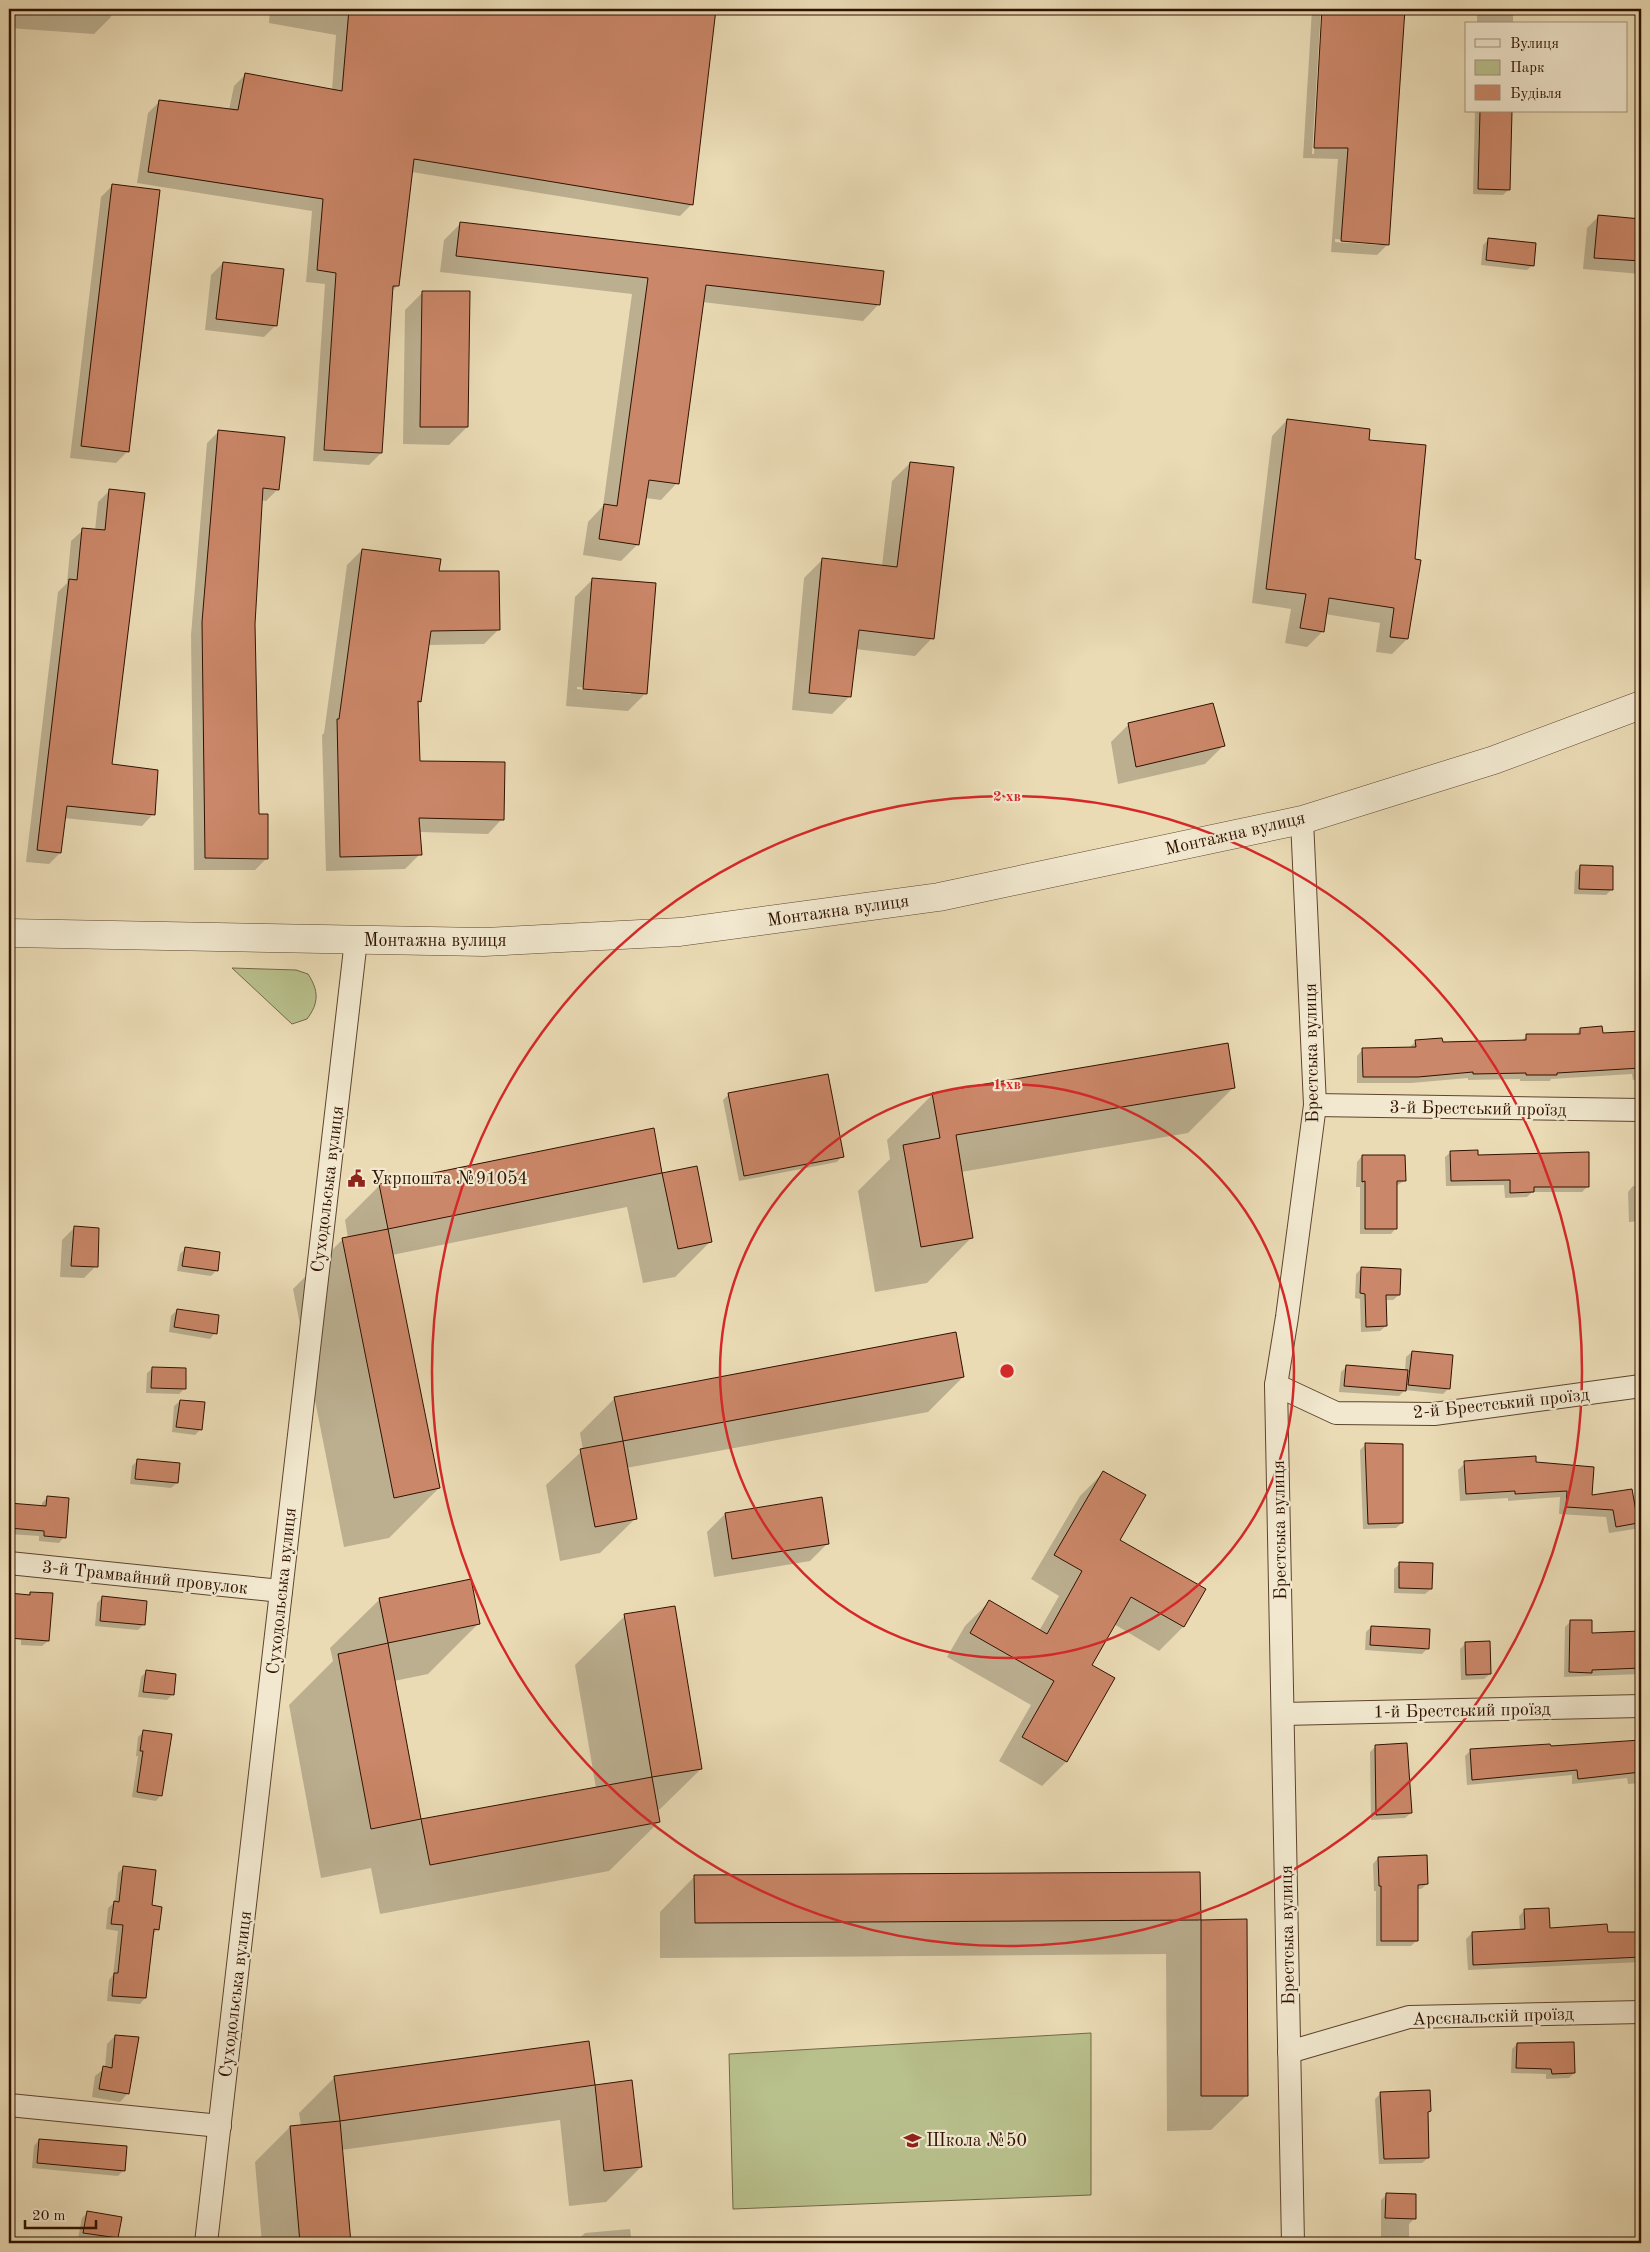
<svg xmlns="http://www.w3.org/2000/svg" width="1650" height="2252" viewBox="0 0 1650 2252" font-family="'Old Standard TT',serif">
  <rect width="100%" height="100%" fill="#eadbb5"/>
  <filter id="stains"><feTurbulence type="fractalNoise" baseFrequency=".004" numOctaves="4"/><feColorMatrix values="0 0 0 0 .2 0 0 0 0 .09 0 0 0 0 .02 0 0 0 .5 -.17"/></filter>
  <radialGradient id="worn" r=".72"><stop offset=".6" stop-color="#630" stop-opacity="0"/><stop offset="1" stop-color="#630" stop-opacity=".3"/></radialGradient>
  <g fill="#b8c08c" stroke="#746846">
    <path d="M232,968L296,970L308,974C319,991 319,1003 307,1019L292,1024Z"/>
    <path d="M1091,2033V2195L733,2209L729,2054Z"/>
  </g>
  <g fill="#0003" fill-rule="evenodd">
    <path d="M9,9H112L111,17L94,34L9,28Z"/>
    <path d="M270,9H715L692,204L680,216L412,172L398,285L391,292L381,453L369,465L313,461L325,284L306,282L312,211L137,183L148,113L160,101L229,110L234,86L246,74L332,90L336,35L269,23Z"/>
    <path d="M1312,9H1321L1312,154H1314L1323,9H1403L1388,244L1377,255L1331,252L1338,159L1303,158ZM1335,239L1379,243V245L1335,242Z"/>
    <rect x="1477" y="9" width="36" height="15"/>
    <path d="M1475,111H1510L1509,189L1503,195L1473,194Z"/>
    <path d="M113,185L128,451L116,463L70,458L101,197Z"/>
    <path d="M1599,216L1641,220V274L1583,269L1587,228Z"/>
    <path d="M461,223L879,304L863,321L702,302L677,483L661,500L645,498L638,544L621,561L583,555L588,522L603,506L632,294L440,272L444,240Z"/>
    <path d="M1489,239L1533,265L1527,270L1481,265L1483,245Z"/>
    <path d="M223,263L276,325L264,337L205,330L211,275Z"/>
    <path d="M423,292L467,427L449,445L403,444L405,310Z"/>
    <path d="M1287,420L1368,441L1407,639L1392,654L1376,652L1380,623L1325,614L1322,632L1307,647L1285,643L1291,609L1252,603L1272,436Z"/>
    <path d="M219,431L278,489L266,501L261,500L254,624L258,815L267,858L255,870H194L191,635L207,443Z"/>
    <path d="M910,463L932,638L915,656L855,649L850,696L832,714L792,710L804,578L822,560L882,566L892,481Z"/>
    <path d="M9,473L13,474L9,502Z"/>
    <path d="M110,490L111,765L153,814L142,826L64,818L60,853L49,864L26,862L58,592L67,583L71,541L83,530L95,531L98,502Z"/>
    <path d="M362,550L438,572L498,630L484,644L428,645L420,701L417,705L419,762L502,819L488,834L419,832L420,854L405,869L326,871L322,735L324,733L347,565Z"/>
    <path d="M593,579L646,693L628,711L566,706L575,597ZM577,687L631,691V694L577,689Z"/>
    <path d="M1129,724L1223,746L1205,764L1118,784L1111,742Z"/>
    <path d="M1580,867L1612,889L1606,895L1574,894L1575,872Z"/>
    <path d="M1580,1030L1602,1035L1641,1032V1079L1633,1080L1632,1074L1551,1079L1550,1081H1520V1079L1468,1080V1078L1411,1083H1357V1056L1363,1049L1409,1048L1415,1042L1442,1043L1521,1041L1527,1036H1574Z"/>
    <path d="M1234,1087L1188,1133L961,1172L972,1237L927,1283L875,1292L858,1191L890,1159L887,1140L933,1094Z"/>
    <path d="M729,1094L842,1156L837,1162L739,1181L723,1100Z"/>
    <path d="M653,1129L661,1174L696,1167L711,1241L675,1277L643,1283L627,1207L392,1255L439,1488L389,1538L344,1547L293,1289L342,1240L348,1238L345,1220L380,1185Z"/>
    <path d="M1451,1152L1476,1156L1588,1186L1582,1192H1532L1527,1197L1505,1198L1504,1185L1446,1186L1445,1157Z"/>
    <path d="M1362,1156L1404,1181L1396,1186V1228L1391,1234H1360V1187H1356L1357,1162Z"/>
    <path d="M1633,1186H1641V1221L1629,1222L1628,1192Z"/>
    <path d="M74,1228L96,1266L84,1278L60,1277L62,1240Z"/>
    <path d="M185,1249L217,1270L211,1276L177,1271L180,1254Z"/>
    <path d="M1361,1269L1399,1295L1393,1300H1385L1386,1326L1380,1331L1361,1332L1360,1299L1355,1298L1356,1274Z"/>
    <path d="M177,1310L215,1333L210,1339L169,1332L171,1316Z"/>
    <path d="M1412,1352L1448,1389L1443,1394L1405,1390L1399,1396L1339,1392L1341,1372L1346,1367L1405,1371L1406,1357Z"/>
    <path d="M153,1368L185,1388L179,1394L146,1393L147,1373Z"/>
    <path d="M963,1377L928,1412L626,1468L636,1518L600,1553L560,1561L546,1485L583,1450L580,1433L615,1398Z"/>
    <path d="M180,1401L201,1429L195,1435L172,1432L174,1406Z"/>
    <path d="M1366,1444L1402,1523L1396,1528L1363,1529L1360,1450Z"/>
    <path d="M137,1461L179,1465L177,1483L171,1488L130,1484L132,1466Z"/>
    <path d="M1465,1463L1535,1464L1591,1497L1641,1499V1528L1609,1533L1606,1517L1559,1514L1560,1497L1508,1501V1498L1460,1501L1458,1470Z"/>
    <path d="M1104,1472L1119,1540L1205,1590L1183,1627L1159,1651L1114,1624L1090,1666L1113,1679L1066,1762L1042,1786L999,1761L1031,1705L947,1657L965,1626L989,1602L1039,1631L1059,1596L1031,1579L1080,1496Z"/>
    <path d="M48,1497L64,1537L59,1543L39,1541V1536L9,1534V1505L42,1507V1503Z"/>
    <path d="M725,1514L828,1543L810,1561L714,1577L707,1532Z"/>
    <path d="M1400,1564L1431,1589L1425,1594L1394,1593V1569Z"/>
    <path d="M30,1593L48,1641L42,1646L21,1645V1640L9,1638V1594L27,1596Z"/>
    <path d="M102,1598L143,1625L138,1630L95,1626L97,1603Z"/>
    <path d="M380,1599L478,1624L428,1674L394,1681L420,1821L596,1788L575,1665L625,1616L701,1769L657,1812L659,1822L609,1871L380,1914L371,1868L321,1878L289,1705L333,1661L330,1648Z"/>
    <path d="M1571,1621L1591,1634L1641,1632V1674L1564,1677L1565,1627Z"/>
    <path d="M1371,1627L1428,1648L1422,1654L1365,1650L1366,1632Z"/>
    <path d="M1466,1643L1490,1674L1484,1679L1461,1680L1460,1649Z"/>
    <path d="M146,1672L173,1694L167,1700L138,1697L141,1677Z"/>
    <path d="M144,1731L161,1795L156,1801L132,1797L138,1756H136L138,1737Z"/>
    <path d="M1641,1741V1783L1628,1784L1627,1778L1572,1784V1775L1467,1785L1465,1756L1471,1750L1549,1748Z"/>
    <path d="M1376,1746L1411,1813L1405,1818L1371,1820L1370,1752Z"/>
    <path d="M1378,1858L1427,1884L1421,1889H1417L1416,1941L1411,1946H1376V1891H1374L1373,1864Z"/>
    <path d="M124,1867L151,1907L158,1929L152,1935L145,1998L140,2004L107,2001L109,1980L113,1975L118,1931L106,1929L108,1908L115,1902L118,1873Z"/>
    <path d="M1199,1873V1921H1246L1247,2095L1211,2130L1167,2131L1166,1954L660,1958V1912L695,1876Z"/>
    <path d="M1525,1910L1549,1929L1607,1934L1641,1933V1962L1468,1970L1466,1939L1472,1933L1520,1930L1519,1916Z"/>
    <path d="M115,2036L128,2093L120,2102L92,2097L95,2076L105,2068L107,2044Z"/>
    <path d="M588,2042L594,2087L631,2081L641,2167L606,2202L569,2206L560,2120L341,2150L350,2243H262L255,2162L290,2127L301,2126L299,2113L335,2077Z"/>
    <path d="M1517,2044L1574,2073L1569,2078L1546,2079V2074L1511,2073L1512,2049Z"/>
    <path d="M1381,2093L1430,2111L1427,2114L1428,2158L1422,2163L1379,2164L1375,2099Z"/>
    <path d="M39,2140L124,2170L118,2176L32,2168L34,2146Z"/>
    <path d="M1386,2195L1415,2218L1409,2224V2243H1381V2200Z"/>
    <path d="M87,2213L117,2238L111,2243L78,2238L82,2218Z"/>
    <path d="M630,2229L632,2243H575L585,2233Z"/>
  </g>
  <g fill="#cb8769" stroke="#301100">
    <path d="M349,9H716L693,205L414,159L399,286H393L382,453L324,450L336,273L317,270L323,199L148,172L159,100L238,110L245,73L342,91Z"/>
    <path d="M1322,9H1405L1389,245L1341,241L1348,148H1314Z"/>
    <path d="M1480,111H1512L1510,190L1478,189Z"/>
    <path d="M112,184L160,190L129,452L81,446Z"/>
    <path d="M1598,215L1641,219V261L1594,258Z"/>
    <path d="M460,222L884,271L880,305L706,285L679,484L649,480L639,545L599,539L604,504L617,506L648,278L456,256Z"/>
    <path d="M1488,238L1536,243L1534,266L1486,260Z"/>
    <path d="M223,262L284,269L277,326L216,319Z"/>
    <path d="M422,291H470L468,427H420Z"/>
    <path d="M1287,419L1370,429L1369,440L1426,445L1415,559L1421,560L1408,639L1390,637L1394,608L1329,598L1324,632L1300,628L1306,594L1266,589Z"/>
    <path d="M218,430L285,437L279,490L263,488L255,624L259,814H268V859L205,858L202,622Z"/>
    <path d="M910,462L954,467L934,639L859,630L851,697L809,693L822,558L897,567Z"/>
    <path d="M109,489L145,493L112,764L158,770L155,815L67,806L61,853L37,850L69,579L77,580L82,528L105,530Z"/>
    <path d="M362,549L441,559L439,571H499L500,630L431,631L421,702L418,701L420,761L505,762L504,820L419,818L422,855L340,857L337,719H339Z"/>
    <path d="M592,578L656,583L647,694L583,689Z"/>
    <path d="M1213,703L1225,746L1136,767L1128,723Z"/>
    <path d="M1580,865L1613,866V890L1579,889Z"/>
    <path d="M1602,1026L1603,1033L1641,1031V1068L1557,1073V1075H1526V1073L1473,1074V1072L1418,1077H1363L1362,1048L1416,1047L1415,1040L1442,1038L1443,1042L1526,1040V1034H1580V1028Z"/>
    <path d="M1228,1043L1235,1088L956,1135L973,1238L921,1247L903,1145L940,1138L932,1093Z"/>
    <path d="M828,1074L844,1157L744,1176L728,1093Z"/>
    <path d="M654,1128L662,1173L388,1229L379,1184Z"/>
    <path d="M1478,1150V1155L1589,1152V1187H1534V1192L1510,1193V1180L1451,1181L1450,1151Z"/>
    <path d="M1362,1155H1405L1406,1181H1397V1229H1365V1181L1362,1182Z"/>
    <path d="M697,1166L712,1242L678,1249L662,1173Z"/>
    <path d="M74,1226L99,1228L98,1267L71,1266Z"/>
    <path d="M388,1229L440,1488L394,1498L342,1238Z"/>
    <path d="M185,1247L220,1252L218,1271L182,1266Z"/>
    <path d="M1361,1267L1401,1269L1400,1295H1386L1387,1326L1366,1327L1365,1294L1360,1293Z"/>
    <path d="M177,1309L219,1315L217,1334L174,1327Z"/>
    <path d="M956,1332L964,1377L623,1441L614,1397Z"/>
    <path d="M1412,1351L1453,1355L1450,1389L1408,1385Z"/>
    <path d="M1346,1365L1408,1370L1406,1391L1344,1386Z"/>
    <path d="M152,1367L186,1368V1389L151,1388Z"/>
    <path d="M180,1400L205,1402L202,1430L176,1427Z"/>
    <path d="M623,1441L637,1519L595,1527L580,1449Z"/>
    <path d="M1365,1443L1403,1444V1523L1368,1524Z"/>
    <path d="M1536,1456V1462L1594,1467L1592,1495L1632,1489L1638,1523L1616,1527L1613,1510L1566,1507L1567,1491L1515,1494V1491L1466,1494L1464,1461Z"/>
    <path d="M137,1459L180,1463L178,1483L135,1479Z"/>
    <path d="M1103,1471L1146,1495L1120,1540L1206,1589L1184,1627L1131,1597L1092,1665L1115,1678L1067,1762L1022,1737L1054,1681L970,1633L989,1600L1047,1634L1082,1571L1054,1555Z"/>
    <path d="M47,1496L69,1498L66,1538L44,1536V1531L9,1528V1503L46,1506Z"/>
    <path d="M822,1497L829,1544L732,1559L725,1513Z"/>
    <path d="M1399,1562L1433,1563L1432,1589L1399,1588Z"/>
    <path d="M471,1579L480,1624L388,1643L379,1598Z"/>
    <path d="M30,1592L53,1593L49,1641L9,1638V1593L30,1595Z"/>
    <path d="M102,1596L147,1601L145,1625L100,1621Z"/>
    <path d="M675,1606L702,1769L652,1777L624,1614Z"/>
    <path d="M1570,1620H1592V1633L1641,1631V1668L1592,1670V1673L1569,1672Z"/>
    <path d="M1371,1626L1430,1629L1429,1649L1370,1645Z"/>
    <path d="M1490,1641L1491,1674L1466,1675L1465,1642Z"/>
    <path d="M388,1643L421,1819L371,1829L338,1654Z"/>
    <path d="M146,1670L176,1674L174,1695L143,1692Z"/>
    <path d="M143,1730L172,1734L162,1796L137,1792L143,1751H140Z"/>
    <path d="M1641,1740V1772L1578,1779L1577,1770L1472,1780L1470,1749L1550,1744L1551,1746Z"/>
    <path d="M1407,1743L1412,1813L1376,1815L1375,1745Z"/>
    <path d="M652,1777L660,1822L430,1865L421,1819Z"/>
    <path d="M1427,1855L1428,1884L1418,1885V1941H1381V1886H1379L1378,1857Z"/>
    <path d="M123,1866L156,1870L152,1905L162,1907L159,1930L154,1929L146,1998L112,1996L114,1973H118L123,1925L111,1924L114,1901L119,1902Z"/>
    <path d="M1200,1872L1201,1920L695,1923L694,1875Z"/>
    <path d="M1549,1908L1550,1928L1607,1924L1608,1932H1641V1957L1473,1965L1472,1932L1525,1929L1524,1909Z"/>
    <path d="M1247,1919L1248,2096H1201V1920Z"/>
    <path d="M115,2035L139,2037L129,2094L99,2089L103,2066L112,2068Z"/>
    <path d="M589,2041L595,2085L340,2121L334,2076Z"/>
    <path d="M1574,2042L1575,2073L1552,2074L1551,2069L1516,2068L1517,2043Z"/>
    <path d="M632,2080L642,2167L604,2171L595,2085Z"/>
    <path d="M1430,2090L1431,2111L1428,2112L1429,2158L1384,2159L1380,2092Z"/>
    <path d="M340,2121L351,2243H300L290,2126Z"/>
    <path d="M39,2139L127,2146L125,2171L37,2163Z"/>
    <path d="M1386,2193L1416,2194V2219L1385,2218Z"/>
    <path d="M87,2211L122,2217L118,2238L83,2233Z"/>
  </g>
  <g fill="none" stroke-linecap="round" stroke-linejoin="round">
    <defs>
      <g id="minor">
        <path d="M1315,1105L1641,1110"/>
        <path d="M1276,1385L1336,1413L1434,1414L1641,1386"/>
        <path d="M9,1563L281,1591"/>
        <path d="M1283,1714L1641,1706"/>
        <path d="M1289,2052L1409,2017L1641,2012"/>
        <path d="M9,2105L220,2126"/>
        <path d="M206,2243L356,940"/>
        <path d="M1293,2243L1276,1385L1287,1317L1315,1105L1302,820"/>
      </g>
      <path id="tertiary" d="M9,933L484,942L680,932L939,897L1302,820L1494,760L1641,705"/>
    </defs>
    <use href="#minor" stroke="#5e442d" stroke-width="24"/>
    <use href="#tertiary" stroke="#5e442d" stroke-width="29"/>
    <use href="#minor" stroke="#f1e8cf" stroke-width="22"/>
    <use href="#tertiary" stroke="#f1e8cf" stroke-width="28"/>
  </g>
  <g fill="none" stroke="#d62828" stroke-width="2.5">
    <circle cx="1007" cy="1371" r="287"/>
    <circle cx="1007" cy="1371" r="575"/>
  </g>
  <defs>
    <symbol id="civic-bare" viewBox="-9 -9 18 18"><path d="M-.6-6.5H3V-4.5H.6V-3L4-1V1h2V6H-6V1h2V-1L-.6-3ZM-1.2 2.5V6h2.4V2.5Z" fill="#8f2418" stroke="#f1e8cf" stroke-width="2.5" paint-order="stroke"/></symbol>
    <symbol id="school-bare" viewBox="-9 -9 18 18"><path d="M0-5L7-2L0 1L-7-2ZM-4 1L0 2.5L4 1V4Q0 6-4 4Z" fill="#8f2418" stroke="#f1e8cf" stroke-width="2.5" paint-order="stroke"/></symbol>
  </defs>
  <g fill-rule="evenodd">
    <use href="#civic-bare" x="344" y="1166" width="25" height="25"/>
    <use href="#school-bare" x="900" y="2128" width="25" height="25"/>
  </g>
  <g text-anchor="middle" stroke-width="4.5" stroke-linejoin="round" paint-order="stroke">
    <g font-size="18" fill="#301100" stroke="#f1e8cf">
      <text transform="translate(1235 833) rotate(-13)" y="6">Монтажна вулиця</text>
      <text transform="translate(838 910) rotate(-8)" y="6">Монтажна вулиця</text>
      <text x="435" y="946">Монтажна вулиця</text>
      <text transform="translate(1311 1053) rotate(-91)" y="6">Брестська вулиця</text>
      <text transform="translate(1478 1108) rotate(1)" y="6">3-й Брестський проїзд</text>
      <text transform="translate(327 1189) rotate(-83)" y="6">Суходольська вулиця</text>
      <text transform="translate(1501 1403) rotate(-6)" y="6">2-й Брестський проїзд</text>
      <text transform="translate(1279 1530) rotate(-91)" y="6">Брестська вулиця</text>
      <text transform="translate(145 1577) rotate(6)" y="6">3-й Трамвайний провулок</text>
      <text transform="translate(281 1591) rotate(-84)" y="6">Суходольська вулиця</text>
      <text transform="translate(1462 1710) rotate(-1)" y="6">1-й Брестський проїзд</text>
      <text transform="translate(1287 1935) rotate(-91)" y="6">Брестська вулиця</text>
      <text transform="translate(235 1994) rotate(-83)" y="6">Суходольська вулиця</text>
      <text transform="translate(1493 2016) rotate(-2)" y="6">Арсєнальскій проїзд</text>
    </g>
    <g font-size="18" fill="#301100" stroke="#f1e8cf" text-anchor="start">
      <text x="371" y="1184">Укрпошта №91054</text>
      <text x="926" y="2146">Школа №50</text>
    </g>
  </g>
  <circle cx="1007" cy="1371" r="8" fill="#d62828" stroke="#f1e8cf" stroke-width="2.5"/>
  <g font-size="15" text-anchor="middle" font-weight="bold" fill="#d62828" stroke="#f1e8cf" stroke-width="4.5" stroke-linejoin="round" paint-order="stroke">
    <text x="1007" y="801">2 хв</text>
    <text x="1007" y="1089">1 хв</text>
  </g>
  <rect width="1650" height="2252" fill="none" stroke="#eadbb5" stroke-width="30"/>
  <rect x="10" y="10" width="1630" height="2232" fill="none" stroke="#301100" stroke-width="2.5"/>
  <rect x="15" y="15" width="1620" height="2222" fill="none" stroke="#301100"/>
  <rect x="1465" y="22" width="162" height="90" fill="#f1e8cf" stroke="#a4927c"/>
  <rect x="1475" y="39" width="25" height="8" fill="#f1e8cf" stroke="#a4927c"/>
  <text x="1510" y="48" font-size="15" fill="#301100">Вулиця</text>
  <rect x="1475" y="60" width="25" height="15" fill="#b8c08c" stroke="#a4927c"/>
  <text x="1510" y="72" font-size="15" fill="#301100">Парк</text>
  <rect x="1475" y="85" width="25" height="15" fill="#cb8769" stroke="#a4927c"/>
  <text x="1510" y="98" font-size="15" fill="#301100">Будівля</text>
  <path d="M25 2220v8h71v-8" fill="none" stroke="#301100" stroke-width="2.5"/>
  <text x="32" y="2220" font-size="15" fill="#301100" stroke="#f1e8cf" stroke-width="4" paint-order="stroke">20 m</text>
  <rect width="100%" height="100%" filter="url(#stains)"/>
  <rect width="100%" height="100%" fill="url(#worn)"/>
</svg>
